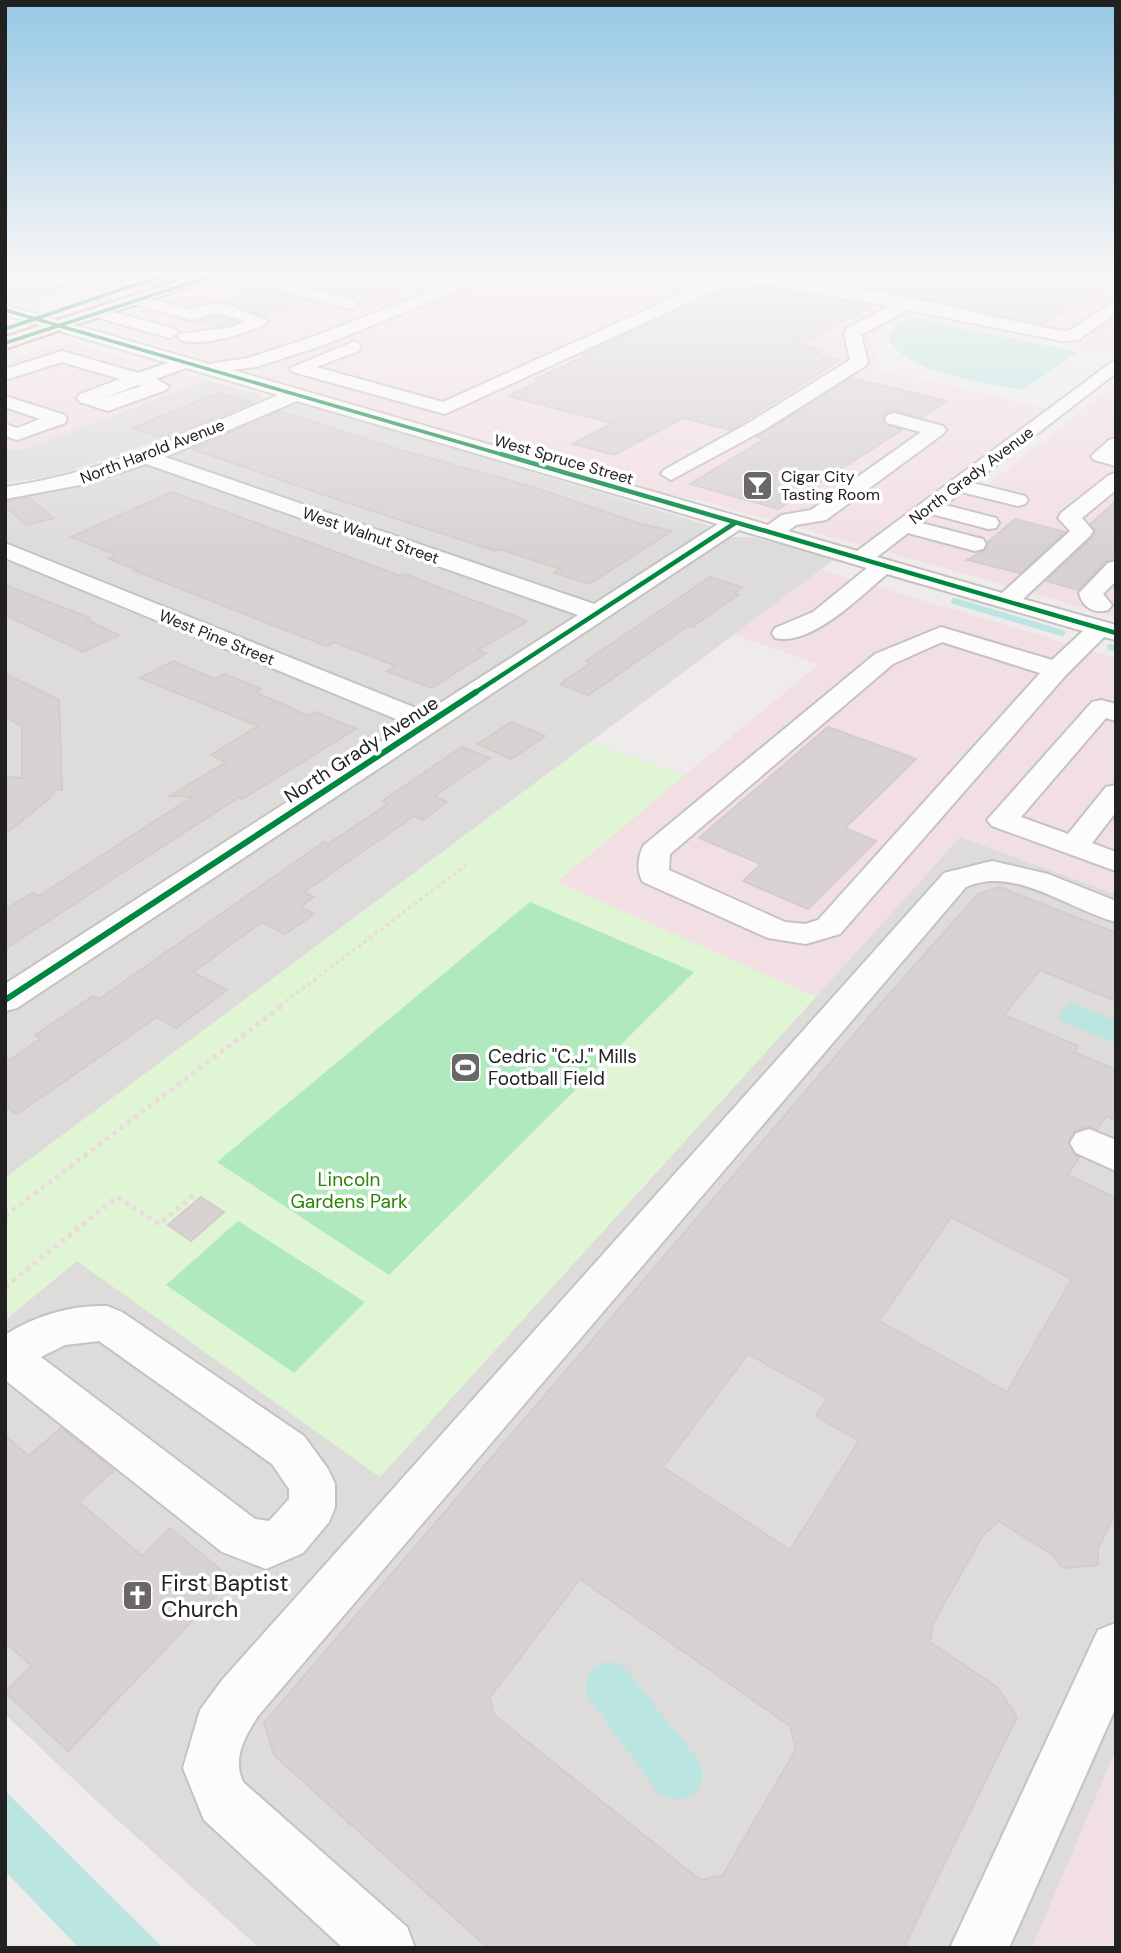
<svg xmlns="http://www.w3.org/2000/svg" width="1121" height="1953" viewBox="0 0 1121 1953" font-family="'DM Sans',sans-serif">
  <rect width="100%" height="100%" fill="#efebea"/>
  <g fill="#dedcdb">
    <path d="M207,380L258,394L263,399L118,456L52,476L5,483V450L24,449Z"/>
    <path d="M287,404H305L708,525L711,530L604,600L584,602L166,460L163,455Z"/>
    <path d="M142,465L155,466L572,611L576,617L433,711H418L5,543V496Z"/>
    <path d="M733,537H752L834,560L5,1178V1013L703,552Z"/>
    <path d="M5,555L403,721L404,730L5,990Z"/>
    <path d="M960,837L1116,894V1750L1032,1948H259L90,1795Z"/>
  </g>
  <g fill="#f2dfe4">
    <path d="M5,273H121L21,305L5,300Z"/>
    <path d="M263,273H1116V349L1110,353L913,312L873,334L868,340L878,356L873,368L1046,408L882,536L861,545L699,500L667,495L266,378L260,373L100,326Z"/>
    <path d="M51,345H75L207,380L24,449L5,450V360Z"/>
    <path d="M1116,384V617L888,552L887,548L973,482L986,486Z"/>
    <path d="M821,570L1116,658V894L960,837L816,997L556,882L819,664L734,635Z"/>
    <path d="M1116,1750V1948H1032Z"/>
  </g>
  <path fill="#dddcdb" d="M77,1261L380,1477L90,1795L5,1714V1320Z"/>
  <path fill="#dff5d4" d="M591,742L684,776L557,882L816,997L380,1477L77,1261L11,1315L5,1311V1178Z"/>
  <g fill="#b1e9be">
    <path d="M530,902L694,972L389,1275L217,1162Z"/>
    <path d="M238,1221L365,1302L294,1373L166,1285Z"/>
  </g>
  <g fill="#bae5e0">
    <path d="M912,318L1078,352L1023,390C987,382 904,374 889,338L895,327Z"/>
    <path d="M1070,1002L1116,1021V1044L1057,1019Z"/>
    <path d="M606,1662L616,1663L626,1669L699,1761C713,1790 680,1812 657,1791L587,1695C583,1679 589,1666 606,1662Z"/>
    <path d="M5,1791L163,1948H79L5,1871Z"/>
  </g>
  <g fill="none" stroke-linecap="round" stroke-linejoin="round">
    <g stroke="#bae5e0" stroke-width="6">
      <path d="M954,601L1062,633"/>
      <path d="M1110,647L1116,649"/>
    </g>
  </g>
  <g fill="#d8d3d2" stroke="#d3cccb" stroke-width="2" fill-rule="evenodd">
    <path d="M5,273H18L58,287L5,303Z"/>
    <path d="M313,273H431L432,276L374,298L291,282Z"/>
    <path d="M772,273H1116V277L1043,324L889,291Z"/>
    <path d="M738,283L873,306L800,344L824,350L815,354L840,360L730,430L683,418L614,455L573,444L612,423L508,396L540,381L535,379L588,355L583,354Z"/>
    <path d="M267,289L309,300L262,316L223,301Z"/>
    <path d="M210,317H223L238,321L219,326L198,321Z"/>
    <path d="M851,378L947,401L921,418L895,410L886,412L883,418L885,424L902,430L778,509L690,484L765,439L757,437Z"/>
    <path d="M218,393L252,403L166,439L133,428Z"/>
    <path d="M279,411L397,449L533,487L641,524L672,531L589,584L554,573L560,569L499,549L495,551L333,498L192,449Z"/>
    <path d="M172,492L401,576L405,574L527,621L478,650L486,653L432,688L387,671L396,666L334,642L326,646L135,571L137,570L109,559L117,555L71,537Z"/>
    <path d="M29,497L36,504L54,518L27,525L5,507V502Z"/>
    <path d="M1116,501V559L1106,561L1078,590L1046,581L1092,538L1096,531L1090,524Z"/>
    <path d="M1015,519L1065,532L1020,573L967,560L985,550L988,542Z"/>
    <path d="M710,577L742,587L734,593L738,595L692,627L688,626L588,695L560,684L591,663L586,661Z"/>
    <path d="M5,585L90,618L87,620L119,635L83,652L5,615Z"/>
    <path d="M173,661L215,679L225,674L261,689L255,692L309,716L315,712L356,729L242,799L239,797L5,949V910L32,893L39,896L192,797L170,796L226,762L211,755L258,726L140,678Z"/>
    <path d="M5,674L59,700L62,790L55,789L49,799L5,834V777L22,778V726L5,717Z"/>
    <path d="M511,722L545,736L511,759L478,744Z"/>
    <path d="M828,727L916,759L845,828L876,841L808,909L743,881L761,864L699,838Z"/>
    <path d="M462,747L490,758L434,796L447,802L423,820L414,816L304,892L314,897L300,907L314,914L285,934L262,922L193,972L227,990L176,1028L157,1017L17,1114L5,1106V1063L40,1039L35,1035L93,996L99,999L324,842L328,844L388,804L382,801Z"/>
    <path d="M999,887L1116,933V1001L1040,970L1004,1015L1078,1046L1074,1052L1116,1070V1121L1106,1116L1097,1130L1088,1126L1075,1130L1068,1142L1074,1154L1079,1157L1068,1175L1116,1198V1512L1098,1549V1565L1063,1568L1053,1555L999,1521L983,1535L933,1623L930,1642L998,1688L1017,1717L903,1948H488L274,1755L264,1723L877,1008L978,894ZM951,1217L1072,1279L1007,1392L879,1321ZM748,1354L827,1398L816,1416L859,1441L790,1550L663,1467ZM580,1579L790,1726L796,1749L723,1875L700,1880L494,1715L490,1697Z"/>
    <path d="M201,1197L224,1212L191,1241L168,1225Z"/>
    <path d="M61,1428L114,1470L79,1502L142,1556L170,1528L232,1579L68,1751L5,1692L32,1666L5,1642V1436L29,1456Z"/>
  </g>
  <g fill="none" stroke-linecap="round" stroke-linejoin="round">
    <defs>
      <g id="minor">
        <path d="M20,273C47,273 91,274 108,297L100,302L88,292Z"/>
        <path d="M121,273H172L174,275C164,283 131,281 121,273Z"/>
        <path d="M217,273H244L357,301L359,304L351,309Z"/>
        <path d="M479,273H501L324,345L256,367L232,370L768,525L782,515L811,510L921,432L887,423L885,419L887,415L894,413L943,426L946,430L943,434L826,520L796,525L788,531L857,551L1116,359V373L973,483L1025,496L1028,500L1025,504L1018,506L961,492L945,505L996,518L999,523L996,528L988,529L932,514L921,523L983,539L986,544L983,549L975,551L908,533L877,557L1002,593L1070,531L1058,518L1061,513L1109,475L1116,473V490L1082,518L1093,531L1090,536L1023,599L1116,625V640L1104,637L1066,675L840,934L806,944L768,938L643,882C636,872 638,855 644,845L875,654L941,627L1052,660L1083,631L887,574C862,595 811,647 775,638L772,633L775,628L813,612L867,568L739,530L17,1008L5,1011V984L408,724L5,558V543L426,712L578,615L146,464L80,485L5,499V487C103,473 188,434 278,395L186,368L156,379L169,386L166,390L108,411L80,402L77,398L80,394L120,379L62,362L5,380V369L62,351L138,373L168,363L5,315V305L209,364L248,358L312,337ZM138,385L142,386L104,398ZM297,401L718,524L594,604L165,457ZM942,642L1040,673L818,920L805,924L785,922L669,870L670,854L893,664Z"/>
        <path d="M715,273C827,273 951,309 1062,331H1068L1116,301V313L1078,340L1062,341L908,310L861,335L868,362L865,366L764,430L671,480L661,474L664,470L750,422L850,360L844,333L846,329L891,306L738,280L445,414L293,372L290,368L353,342L359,343L361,347L359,351L316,367L443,402L719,277Z"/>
        <path d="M137,295L190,310L208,304H225L268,321C257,333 189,350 178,338L180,334L232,327L245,321L223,314H210L191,320L131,303V297Z"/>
        <path d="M98,308L176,329L178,333L170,338L92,316L90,313Z"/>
        <path d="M5,396L65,415L67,419L65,423L17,440L5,436V424L17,428L40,419L5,407Z"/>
        <path d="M1116,438V466L1094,460L1091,456L1109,440Z"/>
        <path d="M1116,561V581L1103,594L1112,605L1108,610C1094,614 1083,608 1079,593L1108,563Z"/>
        <path d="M1101,700L1116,704V721L1106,718L1021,817L1068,834L1106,787L1116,785V812L1092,843L1116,852V871L992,826L987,820L1092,702Z"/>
        <path d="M992,861L1048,874L1116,901V922C1069,910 1015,865 966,887L258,1716C245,1737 232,1757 243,1782L407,1927L415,1948H343L204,1820L183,1768L200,1710L222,1680L944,873Z"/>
        <path d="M1089,1129L1116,1140V1171L1076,1153L1070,1143L1076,1133Z"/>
        <path d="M107,1306L122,1312L304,1436L328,1469L335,1484V1507L329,1522L303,1553L266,1569L222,1552L5,1380V1335C36,1315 71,1305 107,1306ZM99,1341L272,1464L289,1489V1499L269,1521L255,1519L41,1357L65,1345Z"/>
        <path d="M1116,1623V1707L1009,1948H950L1098,1630Z"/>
      </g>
      <path id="major" d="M202,273H229L5,349V337Z"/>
    </defs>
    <use href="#minor" stroke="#c5c3c2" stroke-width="4"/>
    <use href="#major" stroke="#a69085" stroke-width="4"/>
    <path stroke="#ecdade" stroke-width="3.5" stroke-dasharray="3.5 3.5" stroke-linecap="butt" d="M280,1006L466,865"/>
    <g stroke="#ecdade" stroke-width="5" stroke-dasharray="4.5 4.5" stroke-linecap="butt">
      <path d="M5,1216L283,1005"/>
      <path d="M5,1287L117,1197L159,1224L194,1195"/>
    </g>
    <use href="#minor" fill="#fdfcfc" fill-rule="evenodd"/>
    <use href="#major" fill="#f2e8e6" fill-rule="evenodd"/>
    <defs>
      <g id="cycleway-far2">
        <path d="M5,310L507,456"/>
        <path d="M5,329L170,273"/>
        <path d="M5,343L221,273"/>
      </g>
      <g id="cycleway-far1">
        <path d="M501,454L1116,633"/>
        <path d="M473,694L735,523"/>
      </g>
      <path id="cycleway" d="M5,1000L476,692"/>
    </defs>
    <use href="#cycleway-far2" stroke="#fff" stroke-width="6"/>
    <use href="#cycleway-far1" stroke="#fff" stroke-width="7"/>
    <use href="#cycleway" stroke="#fff" stroke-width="10"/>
    <use href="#cycleway-far2" stroke="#00873e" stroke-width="3.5"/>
    <use href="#cycleway-far1" stroke="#00873e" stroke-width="4.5"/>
    <use href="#cycleway" stroke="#00873e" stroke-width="6"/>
  </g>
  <linearGradient id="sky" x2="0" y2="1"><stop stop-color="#95c8e5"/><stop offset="0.5" stop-color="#f8f6f6"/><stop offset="1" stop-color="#f8f6f6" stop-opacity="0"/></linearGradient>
  <rect width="1121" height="547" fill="url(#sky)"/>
  <defs>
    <symbol id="bar-square" viewBox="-11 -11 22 22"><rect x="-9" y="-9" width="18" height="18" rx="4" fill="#696867" stroke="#fff"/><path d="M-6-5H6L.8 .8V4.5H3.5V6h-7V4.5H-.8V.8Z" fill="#fff"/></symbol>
    <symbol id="stadium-square" viewBox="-11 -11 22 22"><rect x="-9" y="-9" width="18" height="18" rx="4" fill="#696867" stroke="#fff"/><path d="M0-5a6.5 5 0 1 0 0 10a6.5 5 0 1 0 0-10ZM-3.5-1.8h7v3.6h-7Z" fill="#fff"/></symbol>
    <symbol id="church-square" viewBox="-11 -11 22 22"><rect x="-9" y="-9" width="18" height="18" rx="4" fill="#696867" stroke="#fff"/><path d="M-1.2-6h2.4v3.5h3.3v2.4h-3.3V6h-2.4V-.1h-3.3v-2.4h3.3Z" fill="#fff"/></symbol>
  </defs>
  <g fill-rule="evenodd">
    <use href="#bar-square" x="740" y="468" width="35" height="35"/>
    <use href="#stadium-square" x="448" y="1050" width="35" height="35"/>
    <use href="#church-square" x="120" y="1578" width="35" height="35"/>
  </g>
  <g text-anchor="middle" stroke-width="7" stroke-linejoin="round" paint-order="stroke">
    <g font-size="16" fill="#212121" stroke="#fff">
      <text transform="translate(152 451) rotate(-21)" y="6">North Harold Avenue</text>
      <text transform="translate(564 459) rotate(16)" y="6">West Spruce Street</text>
      <text transform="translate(971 475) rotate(-37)" y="6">North Grady Avenue</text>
      <text transform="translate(371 535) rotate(19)" y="6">West Walnut Street</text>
      <text transform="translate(217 637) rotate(22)" y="6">West Pine Street</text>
    </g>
    <g font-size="16" fill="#212121" stroke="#fff" text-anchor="start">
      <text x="781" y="482">Cigar City<tspan x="781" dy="18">Tasting Room</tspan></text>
    </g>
    <g font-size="19" fill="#212121" stroke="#fff">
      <text transform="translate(361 749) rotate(-33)" y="7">North Grady Avenue</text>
    </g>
    <g font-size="19" fill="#212121" stroke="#fff" text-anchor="start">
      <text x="488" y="1063">Cedric "C.J." Mills<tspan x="488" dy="22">Football Field</tspan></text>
    </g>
    <g font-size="19" fill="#268603" stroke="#fff">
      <text x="349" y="1186">Lincoln<tspan x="349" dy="22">Gardens Park</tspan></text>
    </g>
    <g font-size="23" fill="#212121" stroke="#fff" text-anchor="start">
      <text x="161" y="1591">First Baptist<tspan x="161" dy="26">Church</tspan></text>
    </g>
  </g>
  <rect width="1121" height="1953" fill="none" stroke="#212121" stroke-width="14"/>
</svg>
